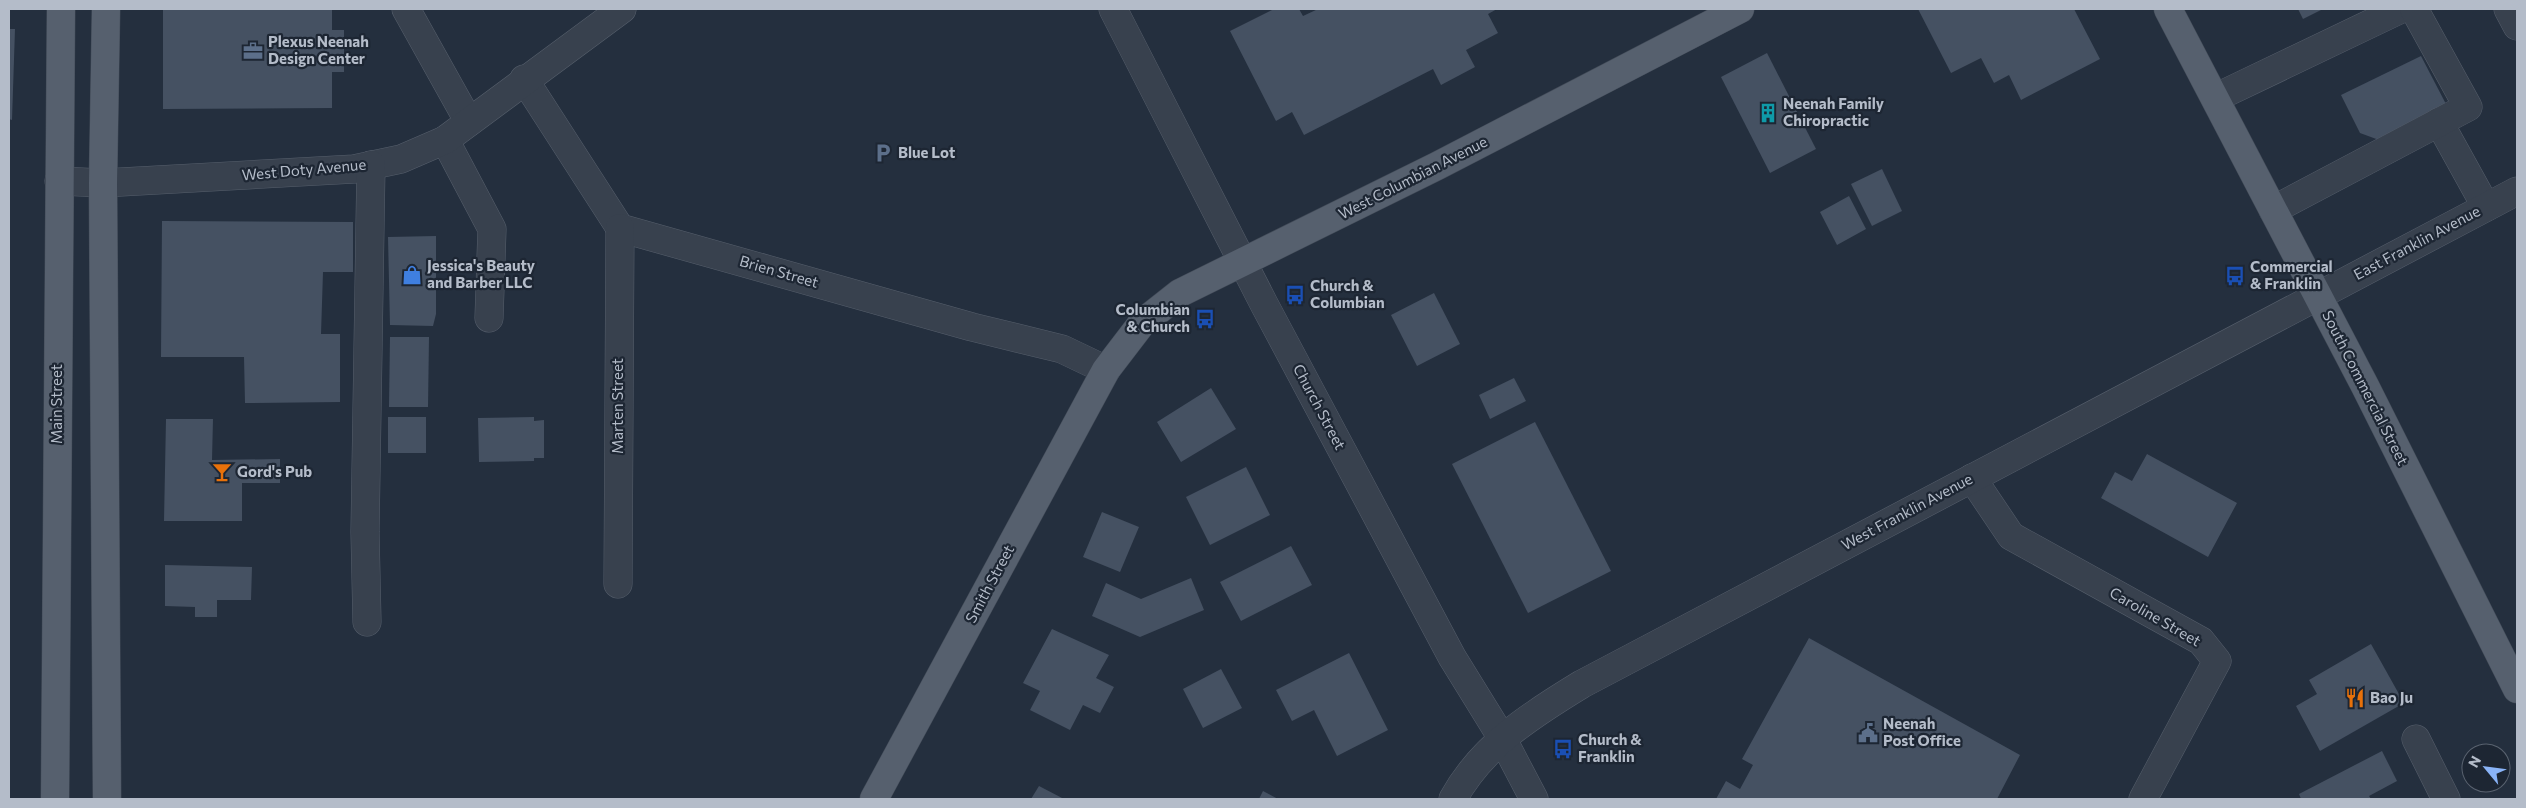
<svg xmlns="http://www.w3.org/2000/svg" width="2526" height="808" viewBox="0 0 2526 808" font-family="Commissioner,sans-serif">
  <rect width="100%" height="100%" fill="#242f3e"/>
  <g fill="#455162">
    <path d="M163,9H332V30H344V72H332V108L163,109Z"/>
    <path d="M1274,9H1299L1303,16L1318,9H1497L1488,14L1498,33L1466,50L1475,67L1441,85L1433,69L1304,135L1292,112L1276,121L1230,31Z"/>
    <path d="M1918,9H2074L2100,59L2021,100L2009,75L1994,83L1981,58L1951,73Z"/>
    <path d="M2298,9H2323L2303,19Z"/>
    <path d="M9,29H15L12,120L9,119Z"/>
    <path d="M1767,53L1816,149L1770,173L1721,77Z"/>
    <path d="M2421,56L2447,106L2379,140L2360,133L2341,95Z"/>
    <path d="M1882,169L1902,211L1872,226L1851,184Z"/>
    <path d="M1849,196L1866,229L1837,245L1820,212Z"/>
    <path d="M162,221L353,222V272H323L321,334H340V402L245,403L244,357H161Z"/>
    <path d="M436,236V314L433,326L390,325L388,237Z"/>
    <path d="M1434,293L1460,344L1417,366L1391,315Z"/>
    <path d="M390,337H429L428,407H389Z"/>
    <path d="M1514,378L1526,401L1490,419L1479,395Z"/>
    <path d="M1211,388L1236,429L1181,462L1157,422Z"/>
    <rect x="388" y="417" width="38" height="36"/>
    <path d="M534,417V421L544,420V458H534V461L479,462L478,418Z"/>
    <path d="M166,419H213L212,460L280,459V483H242V521H164Z"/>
    <path d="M1535,422L1611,571L1528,613L1452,464Z"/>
    <path d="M2147,454L2237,503L2208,557L2101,498L2115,472L2132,481Z"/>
    <path d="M1246,467L1270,515L1210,545L1186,497Z"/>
    <path d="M1102,512L1139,527L1120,572L1083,557Z"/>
    <path d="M1291,546L1312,585L1241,621L1220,582Z"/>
    <path d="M165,565L252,567L251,600H217V617H195V607L165,606Z"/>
    <path d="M1191,578L1204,610L1140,637L1092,616L1106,583L1141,599Z"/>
    <path d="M1052,629L1109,655L1096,678L1114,687L1100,713L1083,705L1070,730L1030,710L1040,691L1023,683Z"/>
    <path d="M1809,638L2020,755L1997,799H1716L1726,781L1740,789L1753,765L1742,759Z"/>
    <path d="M2371,644L2404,703L2320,751L2296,706L2317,694L2309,680Z"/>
    <path d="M1349,653L1388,730L1337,756L1314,710L1292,721L1276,690Z"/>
    <path d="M1221,669L1242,708L1203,728L1183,689Z"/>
    <path d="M2382,751L2397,781L2369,796L2371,799H2301L2299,794Z"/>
    <path d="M1039,786L1064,799H1031Z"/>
    <path d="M1263,791L1278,799H1259Z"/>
  </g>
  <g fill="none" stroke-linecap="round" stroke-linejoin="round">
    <defs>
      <g id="minor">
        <path d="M406,9L469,122"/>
        <path d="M1113,9L1264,304L1452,657L1502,738L1534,799"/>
        <path d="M2508,9L2517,26"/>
        <path d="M524,79L620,228L972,327L1062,349L1106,370"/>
        <path d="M2215,98L2401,9"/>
        <path d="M2439,122L2486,207"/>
        <path d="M445,140L492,229L489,318"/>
        <path d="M59,181L103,183L354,169L401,159L445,140L622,9"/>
        <path d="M2273,210L2468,107L2414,9"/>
        <path d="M1972,478L2011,536L2201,641L2217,661L2143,799"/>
        <path d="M618,584L620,228"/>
        <path d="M367,622L365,532L371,165"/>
        <path d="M2416,739L2446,799"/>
        <path d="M1453,799C1482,746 1531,715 1582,684L2517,191"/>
      </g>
      <g id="major">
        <path d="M106,9L103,183L107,799"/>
        <path d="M2168,9L2365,386L2517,689"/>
        <path d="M55,799L61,9"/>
        <path d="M874,799L1106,370L1142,323L1180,293L1437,166L1740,9"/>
      </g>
    </defs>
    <use href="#minor" stroke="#565f6c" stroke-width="29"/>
    <use href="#major" stroke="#414a57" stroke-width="29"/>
    <use href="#minor" stroke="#38414e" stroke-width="28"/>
    <use href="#major" stroke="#56606e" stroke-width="28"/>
  </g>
  <defs>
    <symbol id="office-bare" viewBox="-9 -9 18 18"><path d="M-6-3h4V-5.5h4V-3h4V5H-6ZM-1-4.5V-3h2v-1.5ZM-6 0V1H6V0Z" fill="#5c6f8a" stroke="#1d2633" stroke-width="2.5" paint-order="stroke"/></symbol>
    <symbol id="building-bare" viewBox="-9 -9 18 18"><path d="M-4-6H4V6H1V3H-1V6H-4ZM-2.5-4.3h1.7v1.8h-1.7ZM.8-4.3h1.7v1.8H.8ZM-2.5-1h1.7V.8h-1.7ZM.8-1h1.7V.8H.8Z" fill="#0f9aa8" stroke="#1d2633" stroke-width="2.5" paint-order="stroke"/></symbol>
    <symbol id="parking-bare" viewBox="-9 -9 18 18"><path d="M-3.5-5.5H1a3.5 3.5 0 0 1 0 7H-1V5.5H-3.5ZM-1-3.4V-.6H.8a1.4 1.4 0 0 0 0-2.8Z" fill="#5c6f8a" stroke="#1d2633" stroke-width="2.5" paint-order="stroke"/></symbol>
    <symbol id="shop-bare" viewBox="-9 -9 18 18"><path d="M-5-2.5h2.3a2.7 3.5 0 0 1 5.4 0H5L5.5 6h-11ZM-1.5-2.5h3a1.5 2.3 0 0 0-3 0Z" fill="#3f7fe0" stroke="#1d2633" stroke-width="2.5" paint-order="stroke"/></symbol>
    <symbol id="bus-bare" viewBox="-9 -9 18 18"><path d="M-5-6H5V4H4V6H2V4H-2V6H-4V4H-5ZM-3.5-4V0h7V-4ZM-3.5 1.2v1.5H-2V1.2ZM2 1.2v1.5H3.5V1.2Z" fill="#1a4fb4" stroke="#1d2633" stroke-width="2.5" paint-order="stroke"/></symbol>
    <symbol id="bar-bare" viewBox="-9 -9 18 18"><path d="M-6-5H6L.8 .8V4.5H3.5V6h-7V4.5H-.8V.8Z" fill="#e8710a" stroke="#1d2633" stroke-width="2.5" paint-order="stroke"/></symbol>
    <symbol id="restaurant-bare" viewBox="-9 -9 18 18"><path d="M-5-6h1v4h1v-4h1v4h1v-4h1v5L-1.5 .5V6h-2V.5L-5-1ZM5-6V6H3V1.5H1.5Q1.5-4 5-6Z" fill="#e8710a" stroke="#1d2633" stroke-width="2.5" paint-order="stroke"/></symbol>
    <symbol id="civic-bare" viewBox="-9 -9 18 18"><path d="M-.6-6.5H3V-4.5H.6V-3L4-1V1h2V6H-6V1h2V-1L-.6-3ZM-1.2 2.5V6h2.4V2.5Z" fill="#5c6f8a" stroke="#1d2633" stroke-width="2.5" paint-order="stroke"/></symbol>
  </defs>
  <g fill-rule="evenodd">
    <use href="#office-bare" x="239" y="37" width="28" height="28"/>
    <use href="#building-bare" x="1754" y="99" width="28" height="28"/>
    <use href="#parking-bare" x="869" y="139" width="28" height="28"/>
    <use href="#shop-bare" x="398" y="261" width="28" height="28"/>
    <use href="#bus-bare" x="2221" y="262" width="28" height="28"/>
    <use href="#bus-bare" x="1281" y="281" width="28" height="28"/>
    <use href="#bus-bare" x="1191" y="305" width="28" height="28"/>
    <use href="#bar-bare" x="208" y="458" width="28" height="28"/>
    <use href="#restaurant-bare" x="2341" y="684" width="28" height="28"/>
    <use href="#civic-bare" x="1854" y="719" width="28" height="28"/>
    <use href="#bus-bare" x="1549" y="735" width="28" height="28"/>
  </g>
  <g text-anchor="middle" stroke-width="4.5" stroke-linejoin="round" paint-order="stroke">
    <g font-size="15" font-weight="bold" fill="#b4bcc9" stroke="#1d2633" text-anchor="start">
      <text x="268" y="47">Plexus Neenah<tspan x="268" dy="17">Design Center</tspan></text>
      <text x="1783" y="109">Neenah Family<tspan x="1783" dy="17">Chiropractic</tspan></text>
      <text x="898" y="158">Blue Lot</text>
      <text x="427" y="271">Jessica's Beauty<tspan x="427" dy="17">and Barber LLC</tspan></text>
      <text x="2250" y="272">Commercial<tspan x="2250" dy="17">&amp; Franklin</tspan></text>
      <text x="1310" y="291">Church &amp;<tspan x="1310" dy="17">Columbian</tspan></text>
      <text x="1190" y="315" text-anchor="end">Columbian<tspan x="1190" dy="17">&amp; Church</tspan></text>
      <text x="237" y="477">Gord's Pub</text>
      <text x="2370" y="703">Bao Ju</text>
      <text x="1883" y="729">Neenah<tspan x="1883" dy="17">Post Office</tspan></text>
      <text x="1578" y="745">Church &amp;<tspan x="1578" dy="17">Franklin</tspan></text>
    </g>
    <g font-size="15" fill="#b4bcc9" stroke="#1d2633">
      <text transform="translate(304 170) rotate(-5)" y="5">West Doty Avenue</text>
      <text transform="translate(1413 178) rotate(-27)" y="5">West Columbian Avenue</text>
      <text transform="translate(2417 243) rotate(-28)" y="5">East Franklin Avenue</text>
      <text transform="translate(779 272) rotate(16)" y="5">Brien Street</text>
      <text transform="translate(2365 388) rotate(63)" y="5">South Commercial Street</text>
      <text transform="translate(57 404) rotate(-90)" y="5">Main Street</text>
      <text transform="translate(618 406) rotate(-90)" y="5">Marten Street</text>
      <text transform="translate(1319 407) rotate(62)" y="5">Church Street</text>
      <text transform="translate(1907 512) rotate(-28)" y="5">West Franklin Avenue</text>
      <text transform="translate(990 584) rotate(-62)" y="5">Smith Street</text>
      <text transform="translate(2155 617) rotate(30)" y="5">Caroline Street</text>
    </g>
  </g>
  <rect width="2526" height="808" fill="none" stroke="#b4bcc9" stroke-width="20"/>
  <g transform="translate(2486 768) rotate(299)"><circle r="24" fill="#1d2633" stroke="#59626f"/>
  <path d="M0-4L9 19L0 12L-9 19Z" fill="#8ab4f8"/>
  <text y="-8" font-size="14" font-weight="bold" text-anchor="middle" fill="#b4bcc9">N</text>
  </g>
</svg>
